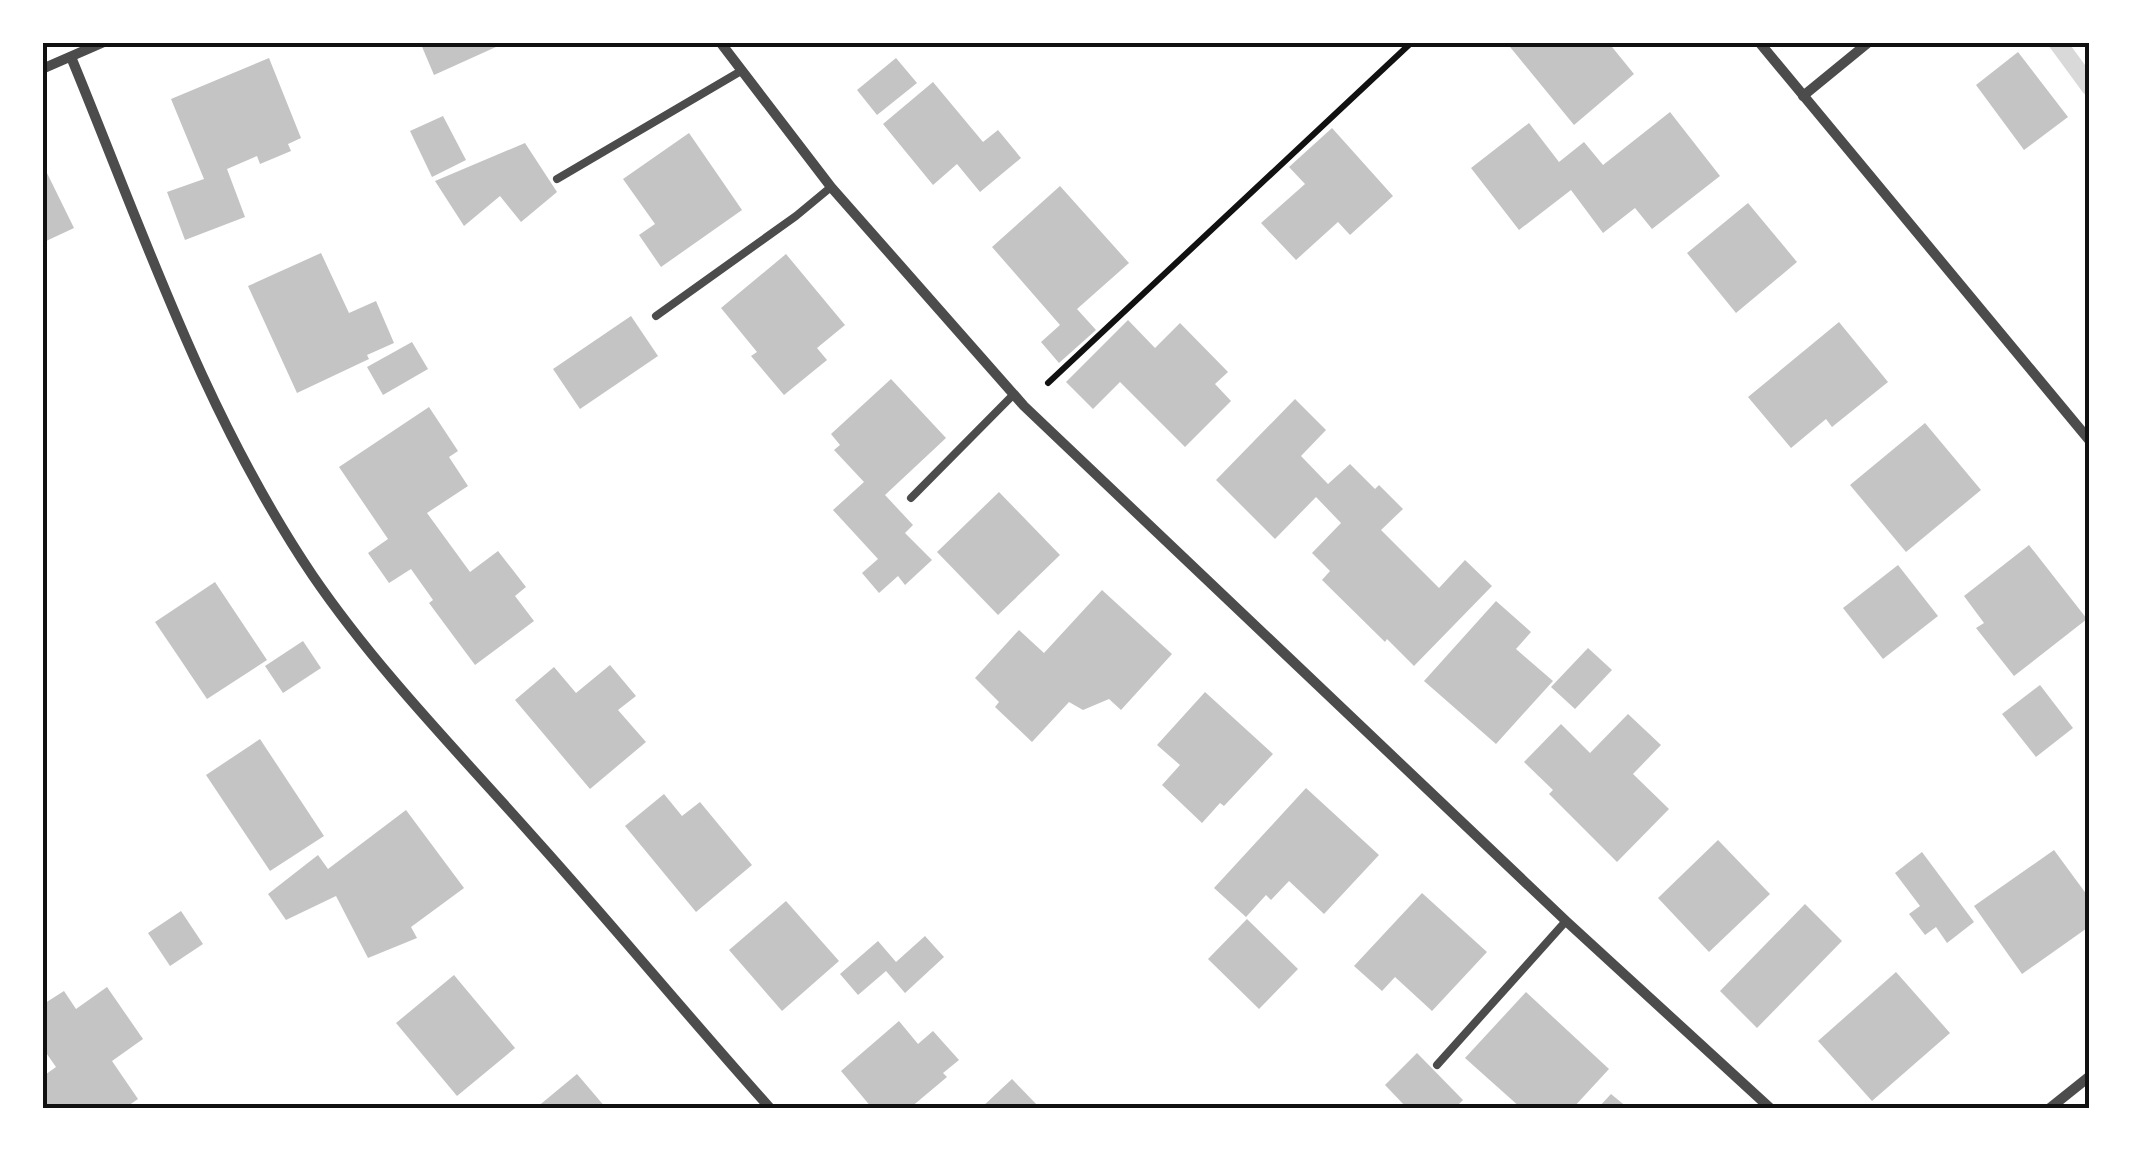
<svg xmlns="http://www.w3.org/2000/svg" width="2132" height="1151" viewBox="0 0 2132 1151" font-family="Poppins,sans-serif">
  <rect width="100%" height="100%" fill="#fff"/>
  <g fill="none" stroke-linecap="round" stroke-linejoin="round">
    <path stroke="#d9d9d9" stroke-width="18" d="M2057,42L2090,87"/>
  </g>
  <g fill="#c4c4c4">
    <path d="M420,42H507L434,75Z"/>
    <path d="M1506,42H1608L1634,74L1574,125Z"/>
    <path d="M2018,52L2068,117L2024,150L1976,85Z"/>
    <path d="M269,58L301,138L288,144L291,151L260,164L257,156L227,169L245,217L185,240L167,192L204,179L171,99Z"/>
    <path d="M896,58L917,83L877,115L857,90Z"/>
    <path d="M933,82L983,142L998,130L1021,158L980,192L957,164L933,185L883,124Z"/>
    <path d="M1670,112L1720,176L1652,229L1635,208L1603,233L1571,190L1519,230L1471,168L1529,123L1559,162L1584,142L1603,165Z"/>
    <path d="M443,116L466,160L432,177L410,131Z"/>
    <path d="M1332,128L1393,196L1350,235L1338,222L1296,260L1261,223L1305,184L1289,167Z"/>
    <path d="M689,133L742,210L661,267L639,235L655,224L623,179Z"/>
    <path d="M525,143L557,192L521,222L500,196L464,226L435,181Z"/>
    <path d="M45,169L74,228L44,242L42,170Z"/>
    <path d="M1060,186L1129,263L1077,309L1096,330L1059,363L1041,342L1060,325L992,247Z"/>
    <path d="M1748,203L1797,262L1736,313L1687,253Z"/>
    <path d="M321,253L349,313L376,301L394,343L367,355L369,359L297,393L248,286Z"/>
    <path d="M786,254L845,325L817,348L827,360L784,395L751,356L757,352L721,308Z"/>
    <path d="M631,316L658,356L580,409L553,369Z"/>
    <path d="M1128,320L1155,348L1180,323L1228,372L1215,384L1231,401L1185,447L1120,382L1093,409L1066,382Z"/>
    <path d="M1839,322L1888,382L1832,427L1826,419L1791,448L1748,397Z"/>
    <path d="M412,342L428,369L383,395L367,367Z"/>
    <path d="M891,379L946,438L885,495L913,525L905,533L932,560L905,585L898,576L879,593L862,573L878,559L833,510L864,482L834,450L840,445L831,434Z"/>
    <path d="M1295,399L1326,430L1301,456L1328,484L1350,464L1375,489L1379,485L1403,509L1381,530L1439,588L1465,560L1492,586L1414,666L1387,639L1385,642L1322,580L1330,571L1312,553L1341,523L1316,497L1275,539L1216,480Z"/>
    <path d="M429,407L458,451L449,457L468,486L427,513L470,572L498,551L526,587L515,596L534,621L475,665L429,603L433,600L411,569L389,583L368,553L388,539L339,467Z"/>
    <path d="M1925,423L1981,490L1906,552L1850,485Z"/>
    <path d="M999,492L1060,555L998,615L937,552Z"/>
    <path d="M2029,545L2087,619L2014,676L1976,628L1984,623L1964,596Z"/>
    <path d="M1898,565L1938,616L1883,659L1843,608Z"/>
    <path d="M215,582L267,660L207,699L155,622Z"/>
    <path d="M1102,590L1172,654L1121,710L1109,699L1083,710L1069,702L1032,742L995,707L999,702L975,678L1019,630L1044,653Z"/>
    <path d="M1496,601L1531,632L1516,649L1553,681L1496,744L1424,681Z"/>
    <path d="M303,641L321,668L283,693L265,666Z"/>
    <path d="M1588,648L1612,670L1575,709L1551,687Z"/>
    <path d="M610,665L636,696L618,710L646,742L590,789L515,700L554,667L576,693Z"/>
    <path d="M2040,685L2073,728L2036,757L2002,714Z"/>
    <path d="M1205,692L1273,754L1224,806L1220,803L1202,823L1162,785L1180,765L1157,745Z"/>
    <path d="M1628,714L1661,745L1633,774L1669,809L1617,862L1549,794L1553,790L1524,762L1561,724L1590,753Z"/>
    <path d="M260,739L324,836L270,871L206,775Z"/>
    <path d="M1306,788L1379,855L1324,914L1289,881L1271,900L1266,895L1246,917L1214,888Z"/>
    <path d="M664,794L682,816L700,802L752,865L696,912L625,826Z"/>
    <path d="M406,810L464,888L411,927L417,938L368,958L336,896L286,920L268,894L318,855L328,869Z"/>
    <path d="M1718,840L1770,894L1709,952L1658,898Z"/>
    <path d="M2054,850L2090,899V926L2022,974L1974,906Z"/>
    <path d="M1922,852L1974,922L1947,943L1936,927L1925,935L1909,914L1920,906L1895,873Z"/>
    <path d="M1422,893L1487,952L1432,1011L1395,977L1382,991L1354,966Z"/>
    <path d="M786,901L839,961L782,1011L729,950Z"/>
    <path d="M1805,904L1842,941L1757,1028L1720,991Z"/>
    <path d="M181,911L203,944L170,966L148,933Z"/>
    <path d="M1247,919L1298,969L1259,1009L1208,959Z"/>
    <path d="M925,936L944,957L905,993L886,971L858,995L840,974L878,941L896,962Z"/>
    <path d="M1896,972L1950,1033L1872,1101L1818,1041Z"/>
    <path d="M454,975L515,1048L457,1096L396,1023Z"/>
    <path d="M107,987L143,1039L112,1061L138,1099L125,1108H42V1077L56,1067L42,1047V1005L64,991L76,1009Z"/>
    <path d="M1526,992L1609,1069L1573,1108H1521L1465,1058Z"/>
    <path d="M899,1021L918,1044L933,1031L959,1060L943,1073L947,1077L910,1108H872L841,1071Z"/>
    <path d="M1417,1053L1463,1100L1455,1108H1407L1385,1085Z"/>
    <path d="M577,1074L606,1108H536Z"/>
    <path d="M1012,1079L1040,1108H981Z"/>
    <path d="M1611,1094L1628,1108H1598Z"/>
  </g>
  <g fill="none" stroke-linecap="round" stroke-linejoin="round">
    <path stroke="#111" stroke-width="6" d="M1048,383L1412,42"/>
    <g stroke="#4c4c4c" stroke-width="8">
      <path d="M557,179L741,71"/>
      <path d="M656,316L796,216L831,187"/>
      <path d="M911,498L1013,395"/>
      <path d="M1437,1065L1566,921"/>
    </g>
    <g stroke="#4c4c4c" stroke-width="10">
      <path d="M720,42L831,187L1024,406L1566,921L1770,1108"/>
      <path d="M1759,42L2090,441"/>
      <path d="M71,57C144,234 205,416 313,576C378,671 461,755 537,841C616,929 691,1020 770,1108"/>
      <path d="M42,69L104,42"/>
      <path d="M1803,96L1869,42"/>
      <path d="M2050,1108L2090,1076"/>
    </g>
  </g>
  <rect width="2132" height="1151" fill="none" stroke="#ffffff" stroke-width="90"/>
  <rect x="45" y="45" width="2042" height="1061" fill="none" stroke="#111" stroke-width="4"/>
</svg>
